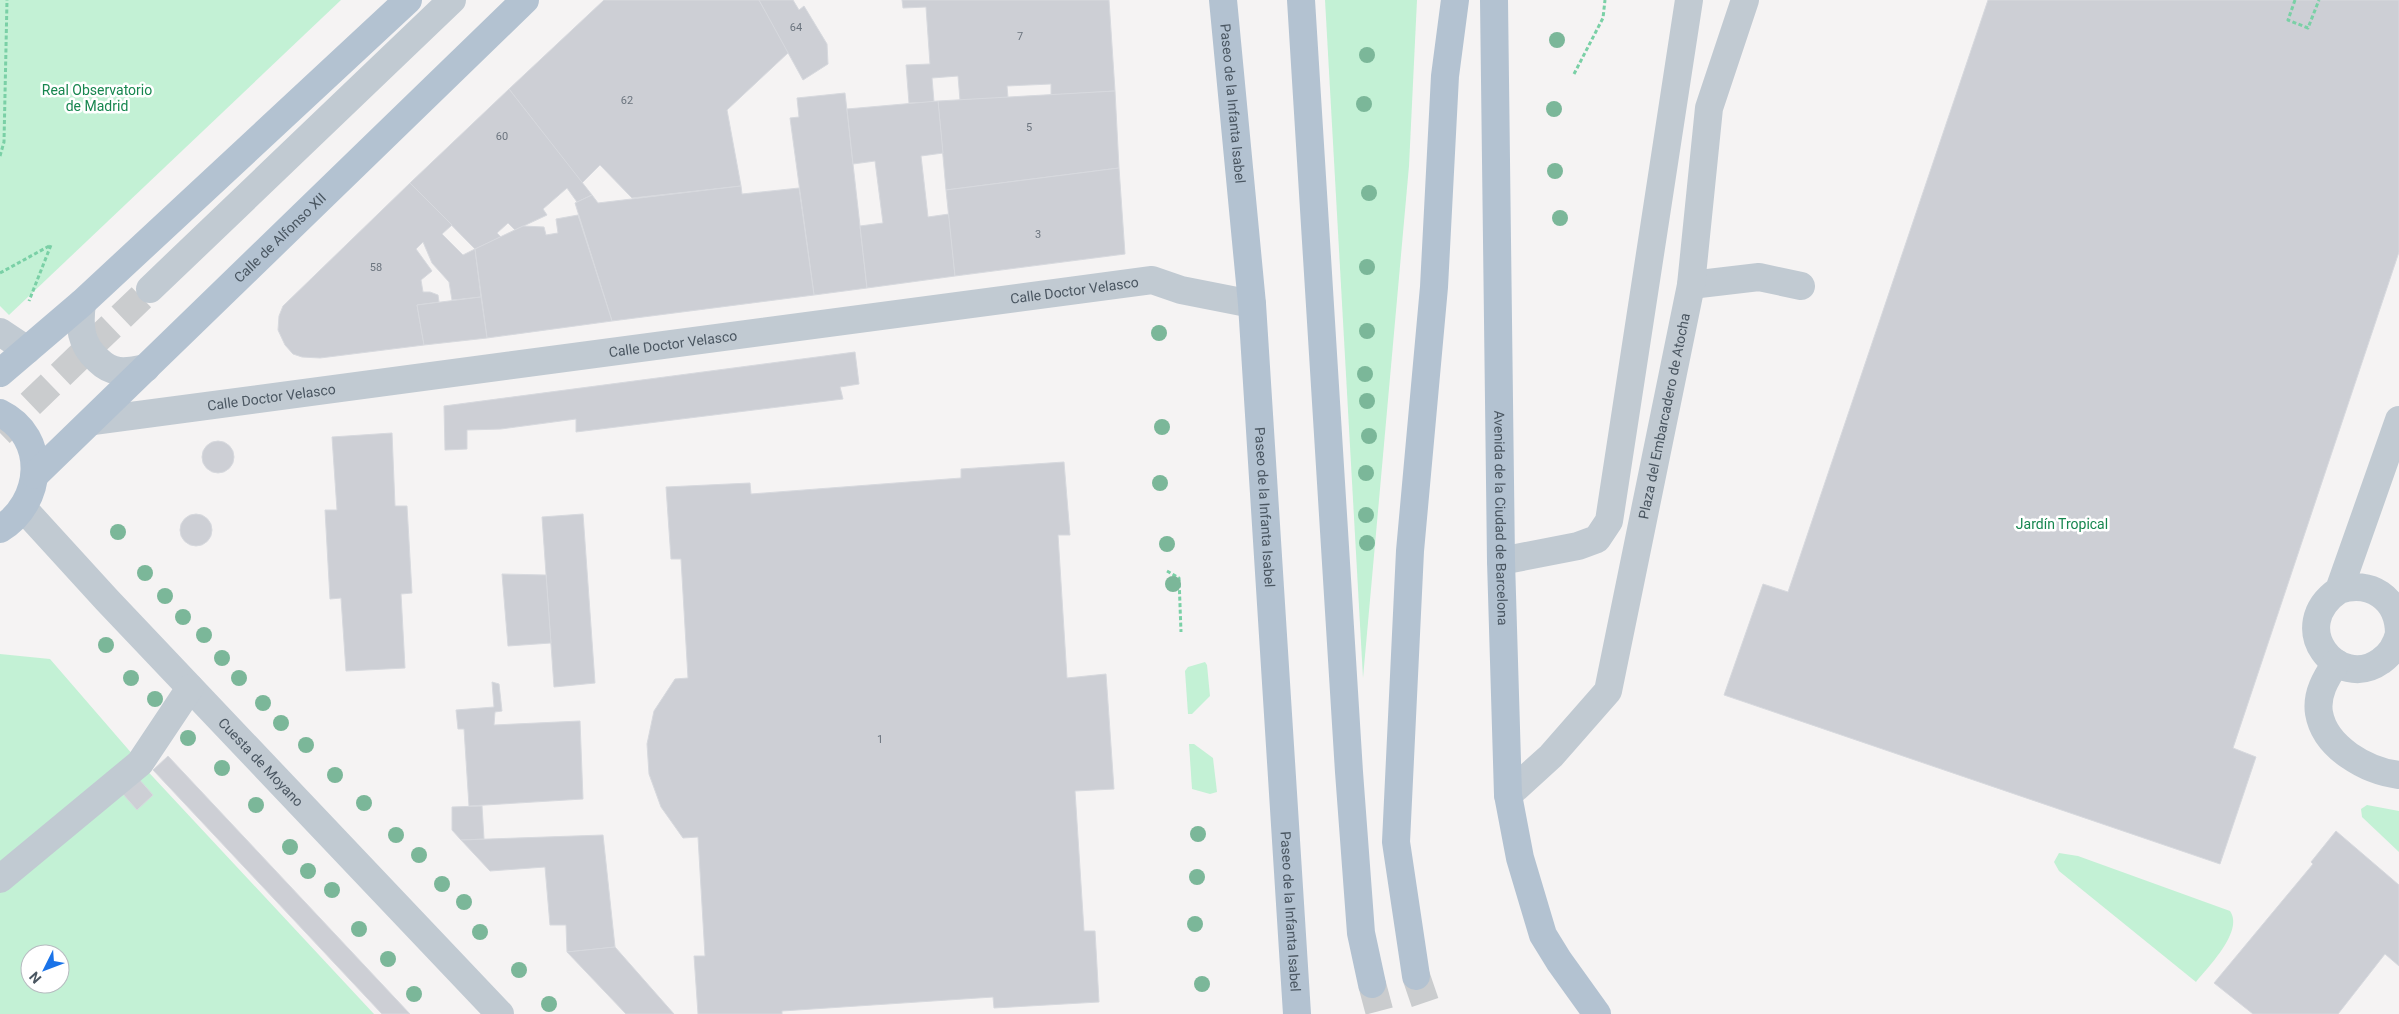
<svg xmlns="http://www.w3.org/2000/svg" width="2399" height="1014" viewBox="0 0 2399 1014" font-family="Roboto,sans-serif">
  <rect width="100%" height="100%" fill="#f5f3f3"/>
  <g fill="#c3f1d5" fill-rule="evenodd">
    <path d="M0,0H341L9,315L0,306Z"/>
    <path d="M1325,0H1417L1409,166L1363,678Z"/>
    <path d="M0,654L50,659L140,763L374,1014H0ZM30,954H60V984H30Z"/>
    <path d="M1205,662L1207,665L1210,696L1192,714H1188L1185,671L1188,667Z"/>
    <path d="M1189,744H1194L1213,758L1217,792L1210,794L1192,789Z"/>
    <path d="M2367,805L2399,811V852L2362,817L2361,809Z"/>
    <path d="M2059,853L2078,856L2230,911C2244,931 2209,966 2196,982L2059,871L2054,862Z"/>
  </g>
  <g fill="#cdcfd5" stroke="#d7d9de">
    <path d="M604,0H759L789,52L727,110L741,186L632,198L600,165L582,183L509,89Z"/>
    <path d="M759,0H793L799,10L804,6L827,44L828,64L803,80Z"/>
    <path d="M902,0H1109L1115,91L1051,95V84L1007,86L1008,98L960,100L958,76L932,78L934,102L909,103L906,65L930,64L926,7L903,8Z"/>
    <path d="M1988,0H2399V252L2233,748L2256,757L2220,864L1724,695L1763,584L1788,592Z"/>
    <path d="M509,89L592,195L577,202L567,188L543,209L547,215L515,230L508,223L497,233L501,237L475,249L410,183Z"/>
    <path d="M1115,91L1119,168L946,190L938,101Z"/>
    <path d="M845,93L867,288L814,295L790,118L799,117L797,98Z"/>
    <path d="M938,101L943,153L921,156L928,217L949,214L955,276L867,288L860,226L883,223L875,161L853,164L847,109Z"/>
    <path d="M1119,168L1125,254L955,276L946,190Z"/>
    <path d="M410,183L452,225L442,234L463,255L475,249L481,297L452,300L449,282L432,263L423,242L416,249L432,271L421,280L423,292H430L438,295L439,302L417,305L424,345L320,358L302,357L293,354L285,345L278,330L279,316L283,306Z"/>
    <path d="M741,186L742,194L799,188L814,295L612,321L575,203L592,195L598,203Z"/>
    <path d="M578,215L612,321L487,338L475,249L523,226L544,227L546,235L558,233L556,219Z"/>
    <path d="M481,297L487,338L424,345L417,305Z"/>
    <path d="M855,352L859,384L840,387L843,399L576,432V419L501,429L467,430V449L445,450L444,406Z"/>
    <path d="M392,433L395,506H407L412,593L401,594L405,668L346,671L341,598L330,599L325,510H337L332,437Z"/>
    <circle cx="218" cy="457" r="16"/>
    <path d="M1064,462L1070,535H1058L1067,678L1106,674L1114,789L1075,791L1084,931H1095L1099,1002L994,1008L993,997L782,1011V1014H698L694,956H705L698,837L683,838L661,807L649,774L647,744L654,711L675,679L688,678L681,559H671L666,487L750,483L751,494L961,478V469Z"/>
    <path d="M583,514L595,683L554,687L542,517Z"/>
    <circle cx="196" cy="530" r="16"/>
    <path d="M502,574L546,575L551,643L508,646Z"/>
    <path d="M492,682L499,684L502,711L495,712L494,725L580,721L583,799L469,806L464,729H458L456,710L494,707Z"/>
    <path d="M168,756L410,1014H382L153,770Z"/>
    <path d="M138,778L153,795L137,810L122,793Z"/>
    <path d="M482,806L484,839L461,840L452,830V807Z"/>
    <path d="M2336,831L2399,885V966L2385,954L2338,1014H2253L2214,983L2313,864L2311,862Z"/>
    <path d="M603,835L615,947L567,952L566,925H550L545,867L490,871L461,840Z"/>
    <path d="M615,947L674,1014H626L567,952Z"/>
  </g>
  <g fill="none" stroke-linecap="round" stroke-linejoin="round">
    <path stroke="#caccce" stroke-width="28" stroke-dasharray="28 14" stroke-linecap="butt" d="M0,433L150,289"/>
    <g stroke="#caccce" stroke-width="28" stroke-dasharray="28 14" stroke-linecap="butt">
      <path d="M1416,976L1429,1014"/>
      <path d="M1372,984L1380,1014"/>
    </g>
    <g stroke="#7ad0a6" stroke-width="3" stroke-dasharray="4 2.5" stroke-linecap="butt">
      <path d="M2295,0L2288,20L2308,28L2319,0"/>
      <path d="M1574,74L1603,18L1605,0"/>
      <path d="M0,156L4,142L7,0"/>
      <path d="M0,273L51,245L29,301"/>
      <path d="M1167,571L1179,578L1181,632"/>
    </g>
    <g stroke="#c1cad2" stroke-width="28">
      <path d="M1691,285L1759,277L1801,286"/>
      <path d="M150,289L452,0"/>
      <path d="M82,303C79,326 80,344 98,360C104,366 110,370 119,371C128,372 137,370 146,368"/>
      <path d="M0,332L27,350"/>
      <path id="s1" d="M93,421L1152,280L1181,290L1252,304"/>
      <path id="s2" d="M23,508L107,600L500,1014"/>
      <path d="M1501,561L1578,546L1597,539L1609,521L1689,0"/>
      <path d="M2339,590C2369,580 2399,597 2399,634C2396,646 2390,655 2381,661C2338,692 2285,627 2339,590L2399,420"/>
      <path d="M2336,663C2326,678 2316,694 2319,713C2325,748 2367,771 2399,775"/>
      <path id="s3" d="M1508,795L1551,756L1608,691L1691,285L1709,108L1745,0"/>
      <path d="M0,879L140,763L190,688"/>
    </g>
    <g stroke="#b3c2d1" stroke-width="28">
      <path id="s4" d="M1223,0L1252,304L1297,1014"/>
      <path d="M1301,0L1349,772L1361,933L1372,984"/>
      <path id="s5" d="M1494,0L1501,561L1508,795L1520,858L1543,935L1559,961L1597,1014"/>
      <path d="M0,373L82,303L408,0"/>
      <path d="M0,413C49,437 43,503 0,529"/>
      <path id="s6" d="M35,475L525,0"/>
      <path d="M1416,976L1396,842L1410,551L1434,287L1445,76L1455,0"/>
    </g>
  </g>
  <g fill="#7bb799">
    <circle cx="1557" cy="40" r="8"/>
    <circle cx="1367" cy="55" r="8"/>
    <circle cx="1364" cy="104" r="8"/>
    <circle cx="1554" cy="109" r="8"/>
    <circle cx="1555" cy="171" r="8"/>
    <circle cx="1369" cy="193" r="8"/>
    <circle cx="1560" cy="218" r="8"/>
    <circle cx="1367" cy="267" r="8"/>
    <circle cx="1367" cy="331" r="8"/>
    <circle cx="1159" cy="333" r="8"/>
    <circle cx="1365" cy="374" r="8"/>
    <circle cx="1367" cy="401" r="8"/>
    <circle cx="1162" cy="427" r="8"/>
    <circle cx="1369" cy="436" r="8"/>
    <circle cx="1366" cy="473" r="8"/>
    <circle cx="1160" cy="483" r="8"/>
    <circle cx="1366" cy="515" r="8"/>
    <circle cx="118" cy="532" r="8"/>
    <circle cx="1367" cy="543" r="8"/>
    <circle cx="1167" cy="544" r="8"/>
    <circle cx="145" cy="573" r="8"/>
    <circle cx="1173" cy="584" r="8"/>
    <circle cx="165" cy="596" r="8"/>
    <circle cx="183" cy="617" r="8"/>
    <circle cx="204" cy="635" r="8"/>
    <circle cx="106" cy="645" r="8"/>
    <circle cx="222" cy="658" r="8"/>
    <circle cx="131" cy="678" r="8"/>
    <circle cx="239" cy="678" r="8"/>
    <circle cx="155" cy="699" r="8"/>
    <circle cx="263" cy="703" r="8"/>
    <circle cx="281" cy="723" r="8"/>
    <circle cx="188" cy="738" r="8"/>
    <circle cx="306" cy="745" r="8"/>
    <circle cx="222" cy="768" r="8"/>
    <circle cx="335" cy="775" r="8"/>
    <circle cx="364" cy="803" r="8"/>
    <circle cx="256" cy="805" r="8"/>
    <circle cx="1198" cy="834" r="8"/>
    <circle cx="396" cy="835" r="8"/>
    <circle cx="290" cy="847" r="8"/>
    <circle cx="419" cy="855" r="8"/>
    <circle cx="308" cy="871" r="8"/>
    <circle cx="1197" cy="877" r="8"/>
    <circle cx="442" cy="884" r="8"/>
    <circle cx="332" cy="890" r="8"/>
    <circle cx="464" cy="902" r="8"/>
    <circle cx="1195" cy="924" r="8"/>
    <circle cx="359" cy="929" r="8"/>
    <circle cx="480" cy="932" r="8"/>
    <circle cx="388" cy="959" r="8"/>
    <circle cx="519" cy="970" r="8"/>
    <circle cx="1202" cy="984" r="8"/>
    <circle cx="414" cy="994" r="8"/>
    <circle cx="549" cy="1004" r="8"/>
  </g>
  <g text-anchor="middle" stroke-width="5" stroke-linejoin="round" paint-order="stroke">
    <g font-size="11" fill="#6b747e">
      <text x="796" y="31">64</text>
      <text x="1020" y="40">7</text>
      <text x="627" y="104">62</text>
      <text x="1029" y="131">5</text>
      <text x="502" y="140">60</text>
      <text x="1038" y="238">3</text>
      <text x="376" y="271">58</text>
      <text x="880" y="743">1</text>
    </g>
    <g font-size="14" fill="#17864f" stroke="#fff">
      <text x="97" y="95">Real Observatorio<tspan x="97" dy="16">de Madrid</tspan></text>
      <text x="2062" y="529">Jardín Tropical</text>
    </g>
    <g font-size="14" fill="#4a5661" stroke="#fff">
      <text dy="5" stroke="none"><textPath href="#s4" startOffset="104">Paseo de la Infanta Isabel</textPath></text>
      <text dy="5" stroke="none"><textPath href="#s6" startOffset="341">Calle de Alfonso XII</textPath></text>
      <text dy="5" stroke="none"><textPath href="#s1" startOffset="990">Calle Doctor Velasco</textPath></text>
      <text dy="5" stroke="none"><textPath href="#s1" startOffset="585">Calle Doctor Velasco</textPath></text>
      <text dy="5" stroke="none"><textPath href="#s1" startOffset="180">Calle Doctor Velasco</textPath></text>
      <text dy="5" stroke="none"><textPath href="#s3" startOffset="425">Plaza del Embarcadero de Atocha</textPath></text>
      <text dy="5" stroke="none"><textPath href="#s4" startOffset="509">Paseo de la Infanta Isabel</textPath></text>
      <text dy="5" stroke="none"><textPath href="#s5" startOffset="518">Avenida de la Ciudad de Barcelona</textPath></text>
      <text dy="5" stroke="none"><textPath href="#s2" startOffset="348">Cuesta de Moyano</textPath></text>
      <text dy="5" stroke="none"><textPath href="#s4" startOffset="914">Paseo de la Infanta Isabel</textPath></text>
    </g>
  </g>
  <g transform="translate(45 969) rotate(228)"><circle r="24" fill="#ffffff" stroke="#b7bbc0"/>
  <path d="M0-4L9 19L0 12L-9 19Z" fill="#1a73e8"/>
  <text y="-8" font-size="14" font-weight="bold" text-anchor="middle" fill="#4a5661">N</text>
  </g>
</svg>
